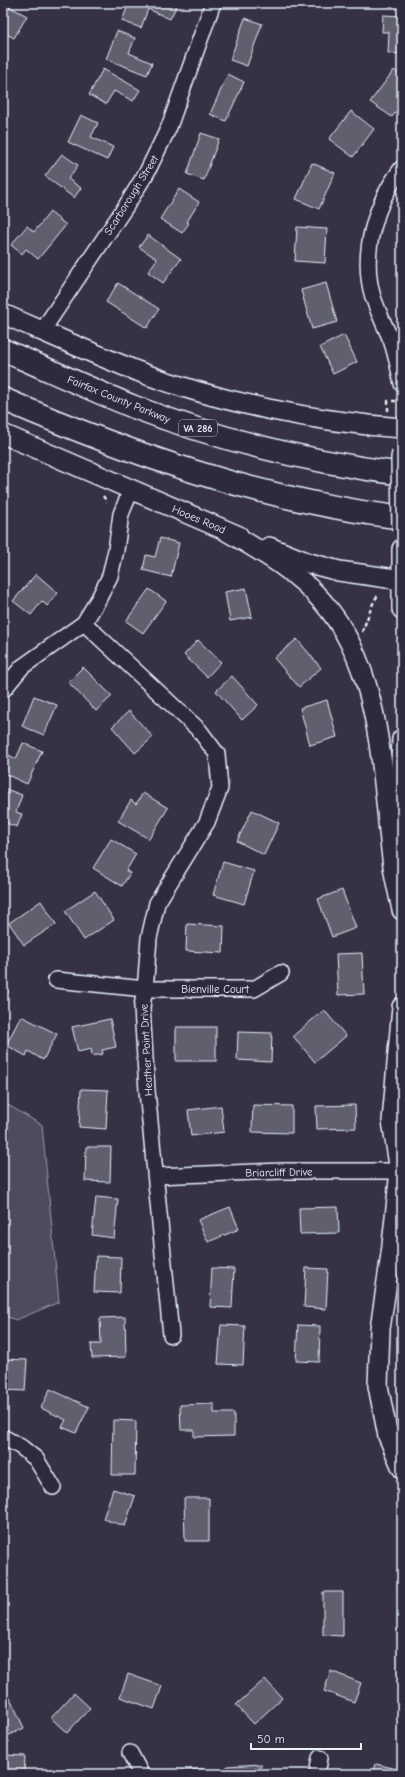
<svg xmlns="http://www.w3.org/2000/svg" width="405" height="1777" viewBox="0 0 405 1777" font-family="'Comic Neue',sans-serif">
  <rect width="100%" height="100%" fill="#363244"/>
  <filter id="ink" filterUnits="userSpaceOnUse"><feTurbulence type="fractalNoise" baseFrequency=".025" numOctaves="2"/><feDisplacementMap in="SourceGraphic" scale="8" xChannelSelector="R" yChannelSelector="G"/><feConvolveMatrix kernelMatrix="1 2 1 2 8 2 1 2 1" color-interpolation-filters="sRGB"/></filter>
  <g filter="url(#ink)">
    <path fill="#4d4b5c" stroke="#9a9eaa" d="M3,1102L42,1125L59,1302L16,1320L3,1315Z"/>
    <g fill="#605e6e" stroke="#e8f1f8">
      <path d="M129,3H171L177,5L170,19L148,9L141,28L122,21Z"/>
      <path d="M10,7L27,16L14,38L3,32V20Z"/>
      <path d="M383,15L402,16V54L388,53L389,32H382Z"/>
      <path d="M245,18L262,24L247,66L230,60Z"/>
      <path d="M117,31L135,38L129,53L152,63L147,75L106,59Z"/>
      <path d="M103,69L140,90L133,101L114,91L106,104L89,95Z"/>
      <path d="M394,70L402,76V104L392,117L370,102Z"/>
      <path d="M228,74L244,82L226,121L210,114Z"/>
      <path d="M351,111L374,129L353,157L329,139Z"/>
      <path d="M81,115L98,123L91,137L113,147L107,160L68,142Z"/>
      <path d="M201,133L219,139L204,180L187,174Z"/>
      <path d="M62,154L78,165L68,179L81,188L74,198L45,176Z"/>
      <path d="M312,163L335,173L319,209L296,199Z"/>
      <path d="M179,189L199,202L187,222L189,223L182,233L160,219Z"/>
      <path d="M50,212L66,225L38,259L26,249L22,254L11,245L27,226L34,232Z"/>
      <path d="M297,227L327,229L325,263L295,261Z"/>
      <path d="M148,235L181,259L163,283L148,272L157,259L139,247Z"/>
      <path d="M118,283L159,309L147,328L106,302Z"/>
      <path d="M326,283L337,322L312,329L301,290Z"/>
      <path d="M344,335L357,362L333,374L320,347Z"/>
      <path d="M160,538L179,543L171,577L143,570L146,555L155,557Z"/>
      <path d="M36,574L58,593L47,606L42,601L31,615L13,601Z"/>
      <path d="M246,588L252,617L230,621L225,592Z"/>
      <path d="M149,589L166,601L143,633L126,621Z"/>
      <path d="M297,639L321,668L299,687L274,658Z"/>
      <path d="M198,640L221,662L207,677L184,655Z"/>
      <path d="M83,667L112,696L96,711L68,682Z"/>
      <path d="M232,676L258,705L242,720L216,691Z"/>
      <path d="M34,696L57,705L44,735L22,726Z"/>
      <path d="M327,700L337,737L310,745L300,708Z"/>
      <path d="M129,711L153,737L135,753L112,727Z"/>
      <path d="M23,743L42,751L27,784L3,773V762L7,754L16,759Z"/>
      <path d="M3,788L22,795L16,812L22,814L17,827L3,822Z"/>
      <path d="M143,793L168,808L149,839L118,821L131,800L136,804Z"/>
      <path d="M252,810L279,823L264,855L237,841Z"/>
      <path d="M111,839L136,854L126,871L130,873L122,886L93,868Z"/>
      <path d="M3,840L9,842L3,854Z"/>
      <path d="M223,862L254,871L244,904L213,895Z"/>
      <path d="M342,890L356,928L332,937L318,899Z"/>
      <path d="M95,891L114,920L84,940L65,911Z"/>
      <path d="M41,901L56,924L24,945L9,923Z"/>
      <path d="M187,924L224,926L223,953L186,951Z"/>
      <path d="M362,953L364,994L338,995L336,954Z"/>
      <path d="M3,956L8,993L3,994Z"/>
      <path d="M324,1010L346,1036L315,1062L293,1036Z"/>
      <path d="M21,1016L57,1034L43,1060L28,1051L26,1056L6,1045Z"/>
      <path d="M110,1019L116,1047L102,1050L103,1054L92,1056L91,1049L78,1052L72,1027Z"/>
      <rect x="176" y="1027" width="40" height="34"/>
      <path d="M238,1032L272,1033L271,1062L237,1060Z"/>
      <path d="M81,1089L108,1090L106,1129L79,1127Z"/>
      <path d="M253,1105L292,1106V1133L252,1132Z"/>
      <path d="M355,1105L356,1128L317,1129L316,1106Z"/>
      <path d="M221,1106L224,1132L191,1136L188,1110Z"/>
      <path d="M86,1147H111L110,1182L85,1181Z"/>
      <path d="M96,1197L118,1199L114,1238L92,1235Z"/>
      <path d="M230,1207L239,1229L208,1242L198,1220Z"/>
      <path d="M338,1207L339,1233L300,1234L299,1208Z"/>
      <path d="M96,1256L121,1257L120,1293L94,1292Z"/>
      <path d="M212,1268L234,1269L232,1308L210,1307Z"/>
      <path d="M306,1268L328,1269L326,1309L304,1307Z"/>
      <path d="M125,1317L126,1357L92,1358L91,1344H101L100,1318Z"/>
      <path d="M221,1325L245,1326L243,1365L218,1364Z"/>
      <path d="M298,1325L320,1326L319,1362L296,1361Z"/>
      <path d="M3,1359L27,1360L25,1391L3,1390Z"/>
      <path d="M50,1389L89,1407L76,1433L62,1427L66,1420L41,1408Z"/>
      <path d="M214,1404V1413H234V1436L194,1437V1430H181L180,1405Z"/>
      <path d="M113,1420L136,1421L135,1475H112Z"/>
      <path d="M113,1489L135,1496L125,1526L103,1519Z"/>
      <path d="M184,1498H209V1541H185Z"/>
      <path d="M3,1517L7,1525L3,1528Z"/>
      <path d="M323,1592H343V1636L323,1635Z"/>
      <path d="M331,1671L361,1683L354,1702L324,1691Z"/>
      <path d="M128,1674L162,1686L154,1709L120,1697Z"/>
      <path d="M265,1679L282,1698L254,1724L236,1705Z"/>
      <path d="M74,1693L90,1708L67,1733L51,1718Z"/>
      <path d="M10,1698L24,1728L5,1737L3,1734V1701Z"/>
      <path d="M6,1755L25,1756L24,1774H5Z"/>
      <path d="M261,1764V1774H227V1766Z"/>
      <path d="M376,1764L401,1770L400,1774H373Z"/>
      <path d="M203,1769L204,1774H172V1771Z"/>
    </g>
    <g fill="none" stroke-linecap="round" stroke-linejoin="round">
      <defs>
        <g id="minor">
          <path d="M402,168C375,203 360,254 373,297C378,312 385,326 391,340C396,354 399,369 402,384"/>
          <path d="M42,331L126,206L147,172L169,127L213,3"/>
          <path d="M84,623L199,730L217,754L220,788L207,822L157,903L149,938L146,978L142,1008L147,1091L171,1335"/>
          <path d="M3,690L22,667L84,623L98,600L110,576L116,550L121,514L131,490"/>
          <path d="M56,980L145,989H254L281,973"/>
          <path d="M156,1176L283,1171H402"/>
          <path d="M3,1437L21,1447L36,1459L53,1487"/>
          <path d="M130,1753L141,1774"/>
          <path d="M317,1774L320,1758"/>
        </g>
        <g id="major">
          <path d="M3,314C47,333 91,353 137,371C217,402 316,422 402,428"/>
          <path d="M3,434L239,536"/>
          <path d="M228,532C262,552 296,571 322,601C384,671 381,778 393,866C395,880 399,895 402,910"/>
          <path d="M269,547L309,563L339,571L402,580"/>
          <path d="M402,549V609"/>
          <path d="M402,739L400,786L402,832"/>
          <path d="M402,1164L400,1171L391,1254L380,1329L378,1386L388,1436L402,1468"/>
          <path d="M400,1171L392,1121L402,1007"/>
        </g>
        <g id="highway">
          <path d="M3,350C47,369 90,389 134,407C220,440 311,462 402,474"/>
          <path d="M3,399C132,455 261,500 402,518"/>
        </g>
      </defs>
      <use href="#minor" stroke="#e8f1f8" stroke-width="18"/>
      <use href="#major" stroke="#e8f1f8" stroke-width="22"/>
      <use href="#highway" stroke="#e8f1f8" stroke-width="25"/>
      <g stroke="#e8f1f8" stroke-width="2.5" stroke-dasharray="4 3" stroke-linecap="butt">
        <path d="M388,411V401H402"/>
        <path d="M103,496L107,502"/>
        <path d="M362,632L374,601L379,594"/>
      </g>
      <use href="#minor" stroke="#2f2a3d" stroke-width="15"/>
      <use href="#major" stroke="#2f2a3d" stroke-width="19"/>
      <use href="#highway" stroke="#2f2a3d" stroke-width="22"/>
      <defs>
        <path id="major-bridge" d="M402,453L401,458L402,530"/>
      </defs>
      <use href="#major-bridge" stroke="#e8f1f8" stroke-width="22" stroke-linecap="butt"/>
      <use href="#major-bridge" stroke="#2f2a3d" stroke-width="19"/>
    </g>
  </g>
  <g text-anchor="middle" stroke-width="4" stroke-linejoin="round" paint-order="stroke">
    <rect fill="#2f2a3d" stroke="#b0b5c0" stroke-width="1" x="179" y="420" width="38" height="16" rx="3"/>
    <g font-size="10" font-weight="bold" fill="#e8f1f8">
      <text x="198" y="432">VA 286</text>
    </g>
    <g font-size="11" fill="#e8f1f8" stroke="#2f2a3d">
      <text transform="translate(131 195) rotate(-58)" y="4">Scarborough Street</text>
      <text transform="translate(119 399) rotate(22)" y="4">Fairfax County Parkway</text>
      <text transform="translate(199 519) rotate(23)" y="4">Hooes Road</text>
      <text x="215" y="993">Bienville Court</text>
      <text transform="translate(146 1050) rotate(-93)" y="4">Heather Point Drive</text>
      <text transform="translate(279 1172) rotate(-1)" y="4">Briarcliff Drive</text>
    </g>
  </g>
  <rect width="405" height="1777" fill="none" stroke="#2f2a3d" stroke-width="16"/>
  <rect x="8" y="8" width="389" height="1761" fill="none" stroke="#e8f1f8" stroke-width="1.5" filter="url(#ink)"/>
  <path d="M251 1743v6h110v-6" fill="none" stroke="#e8f1f8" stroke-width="2"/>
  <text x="257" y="1743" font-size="12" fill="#e8f1f8" stroke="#2f2a3d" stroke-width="3" paint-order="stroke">50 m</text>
</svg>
